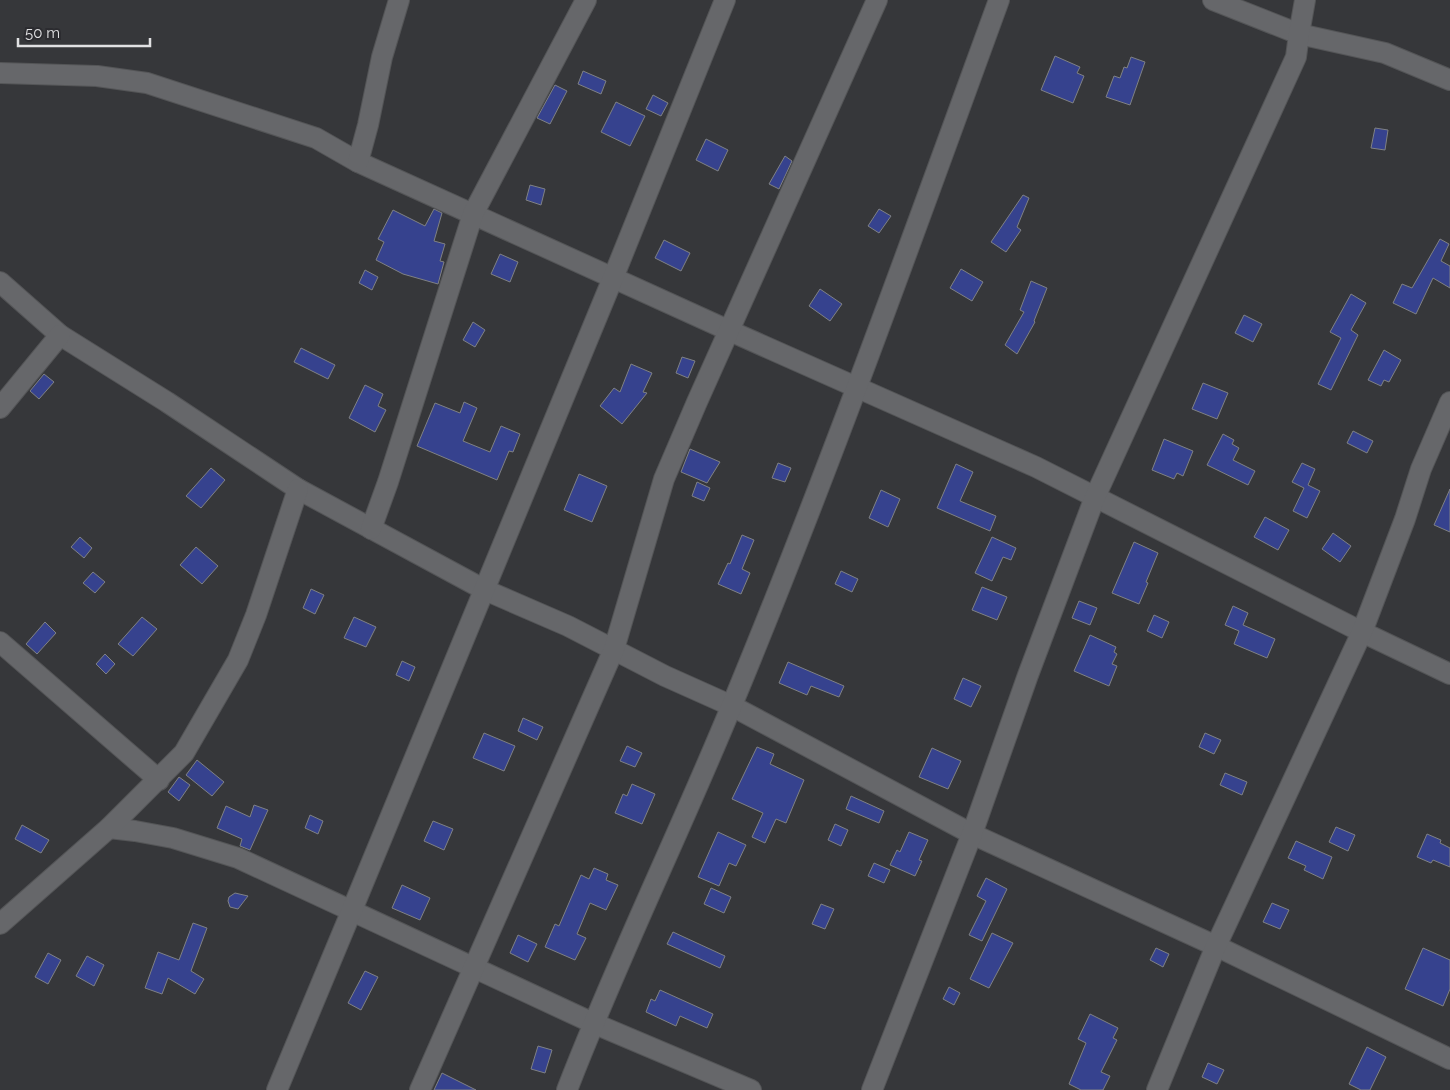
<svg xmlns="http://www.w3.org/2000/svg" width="1450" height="1090" viewBox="0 0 1450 1090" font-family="Raleway,sans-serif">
  <rect width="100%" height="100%" fill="#36373a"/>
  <g fill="#36428e" stroke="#7f8184">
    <path d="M1055,56L1080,67L1077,73L1084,76L1073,103L1041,90Z"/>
    <path d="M1131,57L1145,62L1130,105L1106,97L1114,76L1120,78L1124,67L1127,68Z"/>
    <path d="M583,71L606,81L601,94L578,84Z"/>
    <path d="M555,85L567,91L550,124L537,118Z"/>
    <path d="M653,95L668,103L661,116L646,109Z"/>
    <path d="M616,102L645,116L630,146L601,132Z"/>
    <path d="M1375,128L1388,130L1385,150L1371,148Z"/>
    <path d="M706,139L728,150L718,171L696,160Z"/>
    <path d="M785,156L792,161L779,189L769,184Z"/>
    <path d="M530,185L545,189L541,205L526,200Z"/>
    <path d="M1023,195L1029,198L1017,227L1021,230L1006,252L991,242Z"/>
    <path d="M434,209L442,213L434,241L445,244L440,261L444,262L438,284L403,274L376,260L384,242L378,239L393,210L425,226Z"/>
    <path d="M879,209L891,216L879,233L868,226Z"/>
    <path d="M1440,239L1449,244L1441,261L1450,266V288L1433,278L1416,314L1393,303L1402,284L1412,288Z"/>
    <path d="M664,240L690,253L681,271L655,258Z"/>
    <path d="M500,254L518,262L510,282L491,274Z"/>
    <path d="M961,269L983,282L972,301L950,288Z"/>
    <path d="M365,270L378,277L372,290L359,283Z"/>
    <path d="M1031,281L1047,288L1034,321L1035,322L1017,354L1005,345L1024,312L1020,310Z"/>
    <path d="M820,289L842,304L830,321L809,306Z"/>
    <path d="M1351,294L1366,303L1351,330L1358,335L1331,390L1318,384L1341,338L1330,332Z"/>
    <path d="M1244,315L1262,324L1253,342L1235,333Z"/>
    <path d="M473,322L485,330L475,347L463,340Z"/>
    <path d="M301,348L335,365L328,379L294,362Z"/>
    <path d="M1384,350L1401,360L1389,382L1384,380L1381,386L1368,380Z"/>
    <path d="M682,357L695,361L688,378L676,373Z"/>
    <path d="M631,364L652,373L643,392L647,393L622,424L600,406L614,388L620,392Z"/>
    <path d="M44,374L54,382L39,399L30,391Z"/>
    <path d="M1203,383L1228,393L1217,419L1192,409Z"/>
    <path d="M365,385L383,394L378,406L386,410L375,432L349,418Z"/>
    <path d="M464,402L477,408L463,441L490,452L501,426L520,434L513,452L509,451L497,480L417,446L435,403L460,413Z"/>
    <path d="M1353,431L1373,441L1367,453L1347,443Z"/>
    <path d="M1223,434L1234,440L1232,444L1239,448L1233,460L1255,471L1248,485L1207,465Z"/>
    <path d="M1164,439L1193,451L1183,476L1177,473L1174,479L1152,470Z"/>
    <path d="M690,449L720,462L707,483L681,472Z"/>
    <path d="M778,463L791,468L785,482L772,478Z"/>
    <path d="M1302,463L1315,469L1308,485L1320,491L1307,518L1293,511L1304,488L1292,482Z"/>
    <path d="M956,464L973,472L960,501L996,516L990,531L937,508Z"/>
    <path d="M211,468L225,480L201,508L186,496Z"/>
    <path d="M579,474L607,486L592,522L564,510Z"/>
    <path d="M697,482L710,488L704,501L692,496Z"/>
    <path d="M1450,489V532L1434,525Z"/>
    <path d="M881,490L900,499L888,527L869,518Z"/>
    <path d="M1265,517L1289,530L1278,550L1254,537Z"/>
    <path d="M1333,533L1351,546L1340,562L1322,549Z"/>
    <path d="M742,535L754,540L742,569L750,573L741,594L718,584L728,563L730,564Z"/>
    <path d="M80,537L92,548L84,558L71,547Z"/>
    <path d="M992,537L1016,548L1011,560L1003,557L992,581L975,573Z"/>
    <path d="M1134,542L1158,553L1146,582L1148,583L1139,604L1112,593Z"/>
    <path d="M196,547L218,566L202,584L180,565Z"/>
    <path d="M841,571L858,579L852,592L835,584Z"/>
    <path d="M93,572L105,582L95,593L83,583Z"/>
    <path d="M982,587L1007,597L997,620L972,610Z"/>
    <path d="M311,589L324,595L315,614L303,608Z"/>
    <path d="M1079,601L1097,608L1090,625L1072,618Z"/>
    <path d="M1233,606L1248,613L1243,625L1275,639L1267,658L1234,644L1239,631L1225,625Z"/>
    <path d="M1154,615L1169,622L1162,638L1147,631Z"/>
    <path d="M142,617L157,629L133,656L118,644Z"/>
    <path d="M354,617L376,627L366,647L344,638Z"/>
    <path d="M45,622L56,633L37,654L26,644Z"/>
    <path d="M1090,635L1116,647L1114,652L1117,654L1112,664L1117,666L1109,686L1074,671Z"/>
    <path d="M105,654L115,664L106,674L96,664Z"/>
    <path d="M402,661L415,667L409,681L396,675Z"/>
    <path d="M788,662L844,686L839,697L811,686L807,695L779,683Z"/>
    <path d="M963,678L981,686L971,707L954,699Z"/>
    <path d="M523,718L543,727L537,740L518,731Z"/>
    <path d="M484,733L515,746L504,771L473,758Z"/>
    <path d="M1205,733L1221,740L1214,754L1199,747Z"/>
    <path d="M627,746L642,753L635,767L620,761Z"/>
    <path d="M757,747L774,754L770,764L804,780L786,823L776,819L765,843L752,837L763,813L732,799Z"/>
    <path d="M932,748L961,761L948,789L919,777Z"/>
    <path d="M197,760L224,782L212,796L186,775Z"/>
    <path d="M1225,773L1247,782L1242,795L1220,785Z"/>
    <path d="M179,777L190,785L179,801L168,792Z"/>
    <path d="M632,784L655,794L642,824L615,813L623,794L627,796Z"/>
    <path d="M851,796L884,811L879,823L846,809Z"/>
    <path d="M254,805L268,810L250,850L240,846L242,839L217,828L226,806L250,817Z"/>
    <path d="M310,815L323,821L318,834L305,828Z"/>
    <path d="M433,821L453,829L444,850L424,841Z"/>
    <path d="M835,824L848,830L841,846L828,840Z"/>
    <path d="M22,825L49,840L41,853L15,839Z"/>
    <path d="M1336,827L1355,835L1348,851L1329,842Z"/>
    <path d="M718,832L746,845L736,866L729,863L719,886L698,877Z"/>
    <path d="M909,832L928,840L919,860L922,861L915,876L890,865L897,850L900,852Z"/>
    <path d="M1427,834L1441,840L1440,843L1450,848V867L1433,860L1431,863L1417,857Z"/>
    <path d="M1296,841L1332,857L1323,879L1304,870L1306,866L1288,858Z"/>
    <path d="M874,863L890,870L884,883L868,876Z"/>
    <path d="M594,868L608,874L606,880L618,885L606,910L590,903L577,934L586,938L575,960L545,947L555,924L559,926L581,875L589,879Z"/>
    <path d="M986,878L1007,889L982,941L969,935L986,901L977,896Z"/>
    <path d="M402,885L430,898L420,920L392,908Z"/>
    <path d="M711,888L731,897L724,913L704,904Z"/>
    <path d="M235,893L248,896L238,909L230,907L228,901L229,897Z"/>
    <path d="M1272,903L1289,910L1280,929L1263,922Z"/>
    <path d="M821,904L834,909L825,929L812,924Z"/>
    <path d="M193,923L207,928L191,971L204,979L195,994L168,978L162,994L145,988L158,952L179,960Z"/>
    <path d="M673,932L725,956L720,968L667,944Z"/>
    <path d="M992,933L1013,943L989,988L970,979Z"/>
    <path d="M518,935L537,944L528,962L510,953Z"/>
    <path d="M1156,948L1169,954L1163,967L1150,960Z"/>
    <path d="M1423,948L1450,960V989L1443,1006L1405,989Z"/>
    <path d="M48,953L61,960L48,984L35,977Z"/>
    <path d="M87,956L104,965L94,986L76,976Z"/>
    <path d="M365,971L378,977L361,1010L348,1003Z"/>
    <path d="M949,987L960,993L954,1005L943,999Z"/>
    <path d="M660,990L713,1014L707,1028L680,1016L676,1026L646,1012L651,999L655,1001Z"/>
    <path d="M1090,1014L1118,1028L1113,1038L1117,1040L1101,1072L1110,1076L1103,1090H1081L1069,1084L1086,1043L1078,1039Z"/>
    <path d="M538,1046L552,1050L545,1073L531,1069Z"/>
    <path d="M1367,1047L1386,1057L1370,1090H1361L1349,1084Z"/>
    <path d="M1208,1063L1224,1070L1217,1084L1202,1077Z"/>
    <path d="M442,1073L476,1090H434Z"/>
  </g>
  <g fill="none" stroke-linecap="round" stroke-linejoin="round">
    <defs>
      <g id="minor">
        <path d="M1213,0L1299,34L1385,53L1450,80"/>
        <path d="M0,73L97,76L147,83L316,138L358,162L730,331L1036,467L1362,632L1450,674"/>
        <path d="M358,162L368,125L382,57L399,0"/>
        <path d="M0,282L60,335L167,402L298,489L485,590L568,626L665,676L732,706L972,834L1216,946L1450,1059"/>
        <path d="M0,408L60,335"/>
        <path d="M371,529L388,482L473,214L586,0"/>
        <path d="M0,642L159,780"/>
        <path d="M109,828L135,831L173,838L238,858L593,1023L751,1090"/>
        <path d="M0,924L109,828L184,753L238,660L256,615L298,489"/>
        <path d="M277,1090L352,910L613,278L725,0"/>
        <path d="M420,1090L614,649L664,479L697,402L877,0"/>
        <path d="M567,1090C617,960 679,834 732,705C828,473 913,236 999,0"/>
        <path d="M872,1090L972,834L1028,675L1095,497L1296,57L1299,34L1305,0"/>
        <path d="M1157,1090L1216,946L1362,632L1405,519L1421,469L1450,402"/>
      </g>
    </defs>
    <use href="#minor" stroke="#545557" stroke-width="22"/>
    <use href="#minor" stroke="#66676a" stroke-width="20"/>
  </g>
  <path d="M18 38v8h132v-8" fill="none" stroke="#e1e1e3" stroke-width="2.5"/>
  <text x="25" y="38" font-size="15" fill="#e1e1e3" stroke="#2c2c30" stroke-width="4" paint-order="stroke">50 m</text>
</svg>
